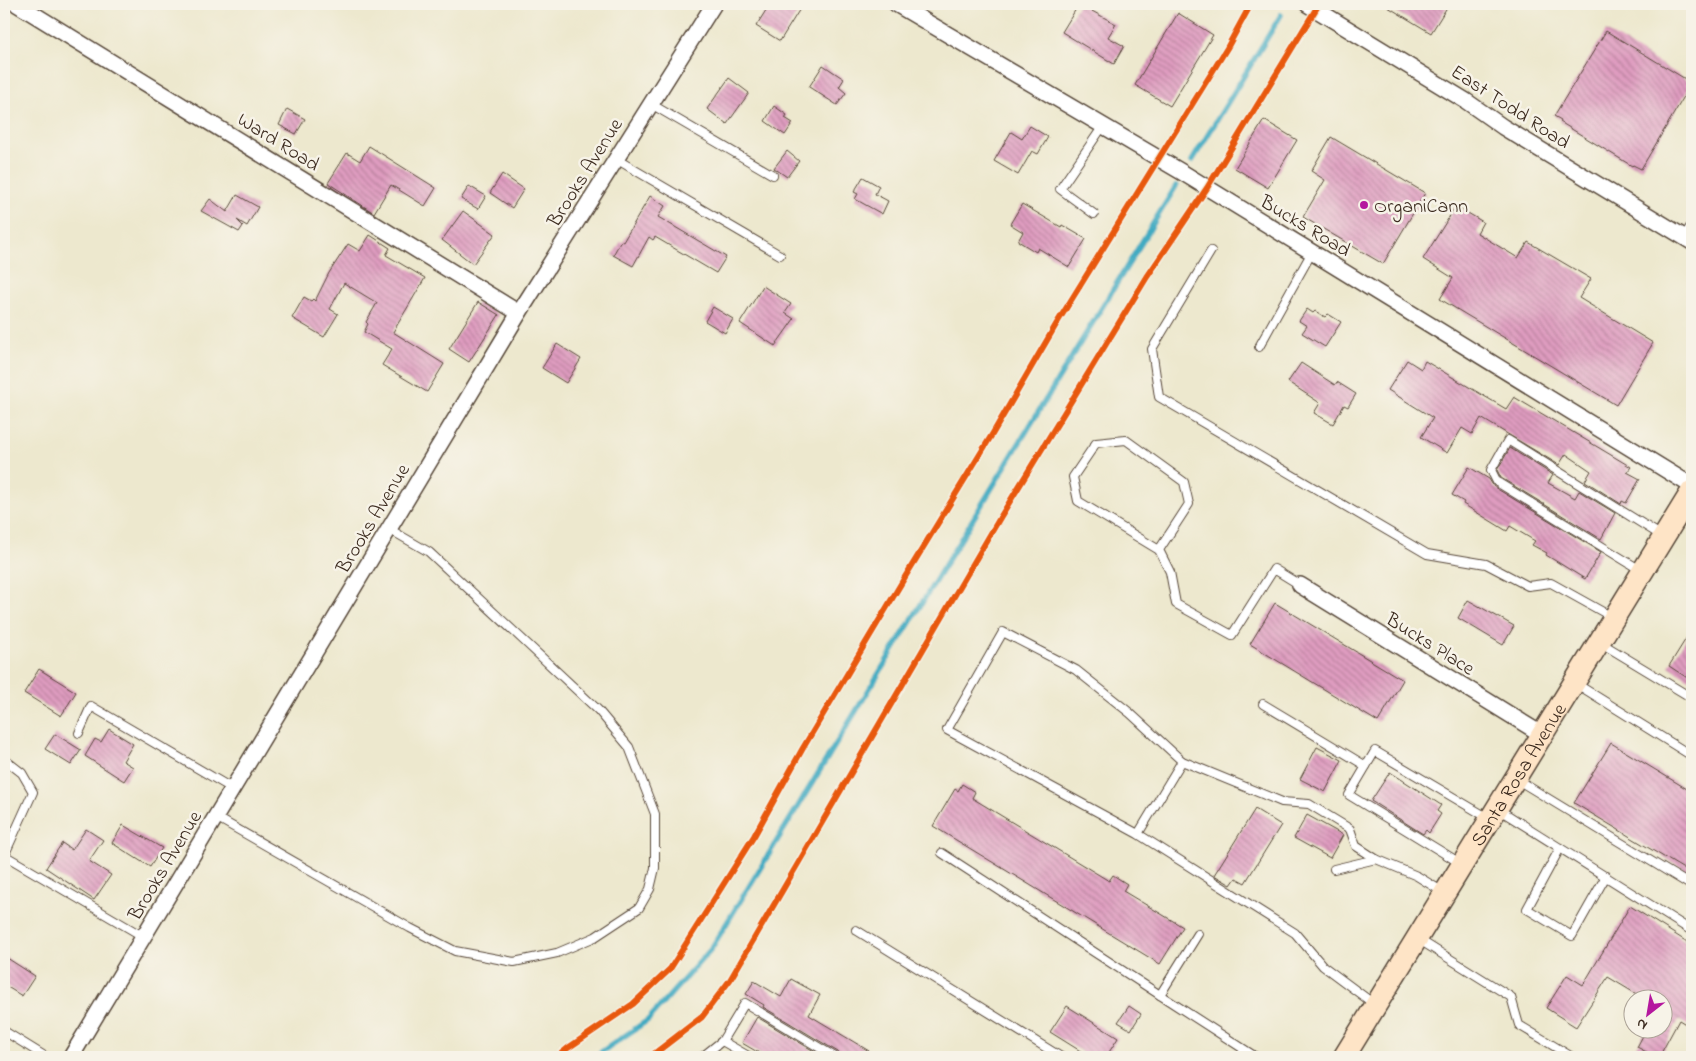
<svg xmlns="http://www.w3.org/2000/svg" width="1696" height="1061" viewBox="0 0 1696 1061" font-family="'Indie Flower',sans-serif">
  <defs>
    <pattern id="building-back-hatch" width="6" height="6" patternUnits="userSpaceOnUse" patternTransform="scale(1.25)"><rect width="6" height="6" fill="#df9cc0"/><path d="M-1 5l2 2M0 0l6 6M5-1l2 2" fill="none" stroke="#b67f9b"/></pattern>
  </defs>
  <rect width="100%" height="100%" fill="#f7f3e8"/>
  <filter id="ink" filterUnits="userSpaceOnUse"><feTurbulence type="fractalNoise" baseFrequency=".02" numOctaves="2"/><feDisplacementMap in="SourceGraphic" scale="10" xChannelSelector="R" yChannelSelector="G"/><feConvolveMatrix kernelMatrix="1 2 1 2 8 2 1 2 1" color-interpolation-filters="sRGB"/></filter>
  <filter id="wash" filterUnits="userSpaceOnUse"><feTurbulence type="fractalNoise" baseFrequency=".0096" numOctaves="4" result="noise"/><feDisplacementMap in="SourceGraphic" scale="20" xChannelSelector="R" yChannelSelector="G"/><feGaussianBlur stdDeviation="1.12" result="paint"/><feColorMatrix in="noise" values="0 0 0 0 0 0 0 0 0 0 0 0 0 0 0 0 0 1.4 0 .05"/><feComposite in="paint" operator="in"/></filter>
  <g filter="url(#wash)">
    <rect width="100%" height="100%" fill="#ede8ce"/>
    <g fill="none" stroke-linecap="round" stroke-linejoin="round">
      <g stroke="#42abc2" stroke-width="5.5">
        <path d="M1192,161L1281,15"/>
        <path d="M594,1057L648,1020L711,949L1176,186"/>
      </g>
    </g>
    <g id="blocks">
      <g fill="url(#building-back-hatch)">
        <path d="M770,4H803L780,41L756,26Z"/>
        <path d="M1079,4L1116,24L1108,37L1124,46L1114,64L1062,32Z"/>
        <path d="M1383,4H1449L1431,33Z"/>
        <path d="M1178,13L1213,35L1170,106L1135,85Z"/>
        <path d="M1606,31L1692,83L1641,169L1633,165L1632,166L1560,122L1561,120L1554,116Z"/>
        <path d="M823,65L844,79L839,87L846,93L837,105L809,87Z"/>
        <path d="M729,78L749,93L727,124L707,109Z"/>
        <path d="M774,106L787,115L785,118L793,123L785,135L765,121Z"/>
        <path d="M287,109L305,119L296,134L279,125Z"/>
        <path d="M1264,120L1297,140L1268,188L1235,168Z"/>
        <path d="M1030,126L1048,137L1038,154L1032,151L1018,175L994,161L1011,132L1022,139Z"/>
        <path d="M1331,137L1425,193L1383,264L1303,217L1325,180L1311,171Z"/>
        <path d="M369,146L436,188L425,206L391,185L374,213L328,183L347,153L360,161Z"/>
        <path d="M787,151L799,161L787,177L774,168Z"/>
        <path d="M502,174L524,189L512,208L490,193Z"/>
        <path d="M863,177L879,186L875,194L888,201L882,214L855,199L858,194L854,192Z"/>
        <path d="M469,186L486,196L478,209L461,199Z"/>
        <path d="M237,195L258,207L247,226L237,220L243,226L239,232L201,211L210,199L227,212Z"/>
        <path d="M650,196L665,206L658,217L726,257L716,273L655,237L653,240L649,237L633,266L613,255L621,241L623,242Z"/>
        <path d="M1022,204L1061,227L1062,225L1086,239L1069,267L1038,248L1036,252L1018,241L1023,232L1010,224Z"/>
        <path d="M1456,206L1483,222L1477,233L1518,258L1528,242L1591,279L1579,298L1653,343L1616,405L1440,299L1453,278L1423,259Z"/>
        <path d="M463,211L495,234L473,264L442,240Z"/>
        <path d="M370,235L390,248L386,255L425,278L393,332L444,364L427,392L382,365L392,349L364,332L368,324L366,322L377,303L344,283L330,309L338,314L324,337L292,318L304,297L311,301L313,299L315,301L329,273L348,244L360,251Z"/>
        <path d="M763,286L791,304L785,313L794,319L775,346L740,323Z"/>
        <path d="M478,302L499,315L469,362L449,349Z"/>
        <path d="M713,307L733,319L725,333L705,321Z"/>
        <path d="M1307,309L1313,313L1315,311L1325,317L1328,314L1341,322L1325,347L1302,333L1307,326L1299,321Z"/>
        <path d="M557,344L581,359L566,383L542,368Z"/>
        <path d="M1407,360L1421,369L1425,361L1506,409L1514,397L1631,467L1627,472L1640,479L1626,503L1622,501L1621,504L1585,481L1591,471L1566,454L1559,465L1481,418L1472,434L1462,428L1447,453L1421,437L1433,418L1388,390Z"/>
        <path d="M1301,363L1335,385L1337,382L1356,394L1348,407L1344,405L1333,424L1314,413L1320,403L1288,382Z"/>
        <path d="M1510,448L1553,475L1548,483L1575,498L1579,491L1615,513L1601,539L1501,478L1497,470Z"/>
        <path d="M1469,467L1489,479L1494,487L1601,552L1585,579L1546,555L1547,553L1532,545L1535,541L1510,526L1507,531L1463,504L1464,502L1452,495Z"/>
        <path d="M1468,600L1514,626L1503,645L1458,618Z"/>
        <path d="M1275,603L1403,680L1378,722L1250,644Z"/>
        <path d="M1692,629V681L1669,666Z"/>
        <path d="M39,669L76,692L61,716L24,693Z"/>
        <path d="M109,729L133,744L123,761L133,767L124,781L85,756L95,739L101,742Z"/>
        <path d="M55,734L81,750L71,765L45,749Z"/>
        <path d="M1611,743L1692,792V874L1574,803Z"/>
        <path d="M1317,747L1342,760L1325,792L1300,779Z"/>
        <path d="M1390,772L1441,805L1437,811L1441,814L1429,833L1426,830L1423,834L1371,801Z"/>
        <path d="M962,784L975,792L972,798L1109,881L1113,875L1127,884L1123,891L1183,927L1160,964L933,826L955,789L958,791Z"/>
        <path d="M1255,809L1281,825L1245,883L1236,878L1231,885L1214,875Z"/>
        <path d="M1307,815L1343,835L1330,858L1294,838Z"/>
        <path d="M123,825L162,848L150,867L112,843Z"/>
        <path d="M86,829L103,840L89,861L111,875L94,900L46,868L62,843L72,850Z"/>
        <path d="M1630,906L1692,945V1028L1679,1020L1659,1057H1656L1637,1047L1647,1028H1664V998H1643L1608,977L1576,1027L1546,1008L1567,975L1583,985Z"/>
        <path d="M4,956L35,976L22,996L4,985Z"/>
        <path d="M791,979L820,995L809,1015L879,1057H841L838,1052L763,1007L764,1005L746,994L754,981L781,997Z"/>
        <path d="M1067,1006L1118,1038L1106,1057H1090L1050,1032Z"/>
        <path d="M1129,1006L1141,1014L1131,1030L1118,1022Z"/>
        <path d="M757,1017L824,1057H766L742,1043Z"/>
      </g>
    </g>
  </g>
  <g filter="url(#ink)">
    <use href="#blocks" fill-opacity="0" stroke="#564638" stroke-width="1"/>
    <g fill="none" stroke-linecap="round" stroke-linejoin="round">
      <defs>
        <g id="service">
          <path d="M651,104L773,175"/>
          <path d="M616,159L780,255"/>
          <path d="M1094,214L1060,189L1103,126"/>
          <path d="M1684,237L1692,224"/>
          <path d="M1211,251L1152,349L1159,397L1427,554L1486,564L1528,586L1551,583L1612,617"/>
          <path d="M1259,347L1312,252"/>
          <path d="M1159,550L1189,504L1184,482L1126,440L1096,443L1073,477L1078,501L1159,550L1170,572L1176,604L1232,635L1274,569L1300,585"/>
          <path d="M1642,571L1497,482L1491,470L1508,440L1662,536"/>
          <path d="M1601,643L1692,698"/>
          <path d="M1575,683L1692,756"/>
          <path d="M1263,704L1366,766"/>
          <path d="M79,733L91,706L233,789"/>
          <path d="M4,759L22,773L33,792L4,856"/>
          <path d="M1182,761L1282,802L1309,804L1350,829L1356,846L1376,859L1417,876L1443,892"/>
          <path d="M1516,779L1692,886"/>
          <path d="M1498,809L1692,931"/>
          <path d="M216,817L410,928L455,951L514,962L557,953L595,937L639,908L650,889L655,868V814L629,747L598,710L429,552L389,529"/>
          <path d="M1138,834L1182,761L1130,713L1076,670L1003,632L947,730L1138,834L1295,933L1323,966L1374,1004"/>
          <path d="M1560,848L1527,909L1572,936L1606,876"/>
          <path d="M942,853L1160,995"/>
          <path d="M4,855L144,937"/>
          <path d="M1460,863L1349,795L1375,751L1490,819"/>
          <path d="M1334,869L1376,859"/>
          <path d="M856,930L1061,1057"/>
          <path d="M1198,934L1160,995L1256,1057"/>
          <path d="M1418,939L1511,997L1519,1025L1572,1057"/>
          <path d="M4,1031L46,1057"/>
          <path d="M722,1041L750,1057"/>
          <path d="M702,1057L722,1041L745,1003L835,1057"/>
        </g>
        <g id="minor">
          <path d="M17,4L519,313"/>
          <path d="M896,4L1180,171L1692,486"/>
          <path d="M1307,4L1466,101L1503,127L1692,242"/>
          <path d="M1300,585L1541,734"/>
          <path d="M71,1057L519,313L714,4"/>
        </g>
        <g id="secondary">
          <path id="s1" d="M1344,1057L1692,491"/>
        </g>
      </defs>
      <use href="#service" stroke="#564638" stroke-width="10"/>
      <use href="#minor" stroke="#564638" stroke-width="18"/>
      <use href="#secondary" stroke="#564638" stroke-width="24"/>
      <use href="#service" stroke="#fff" stroke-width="8"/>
      <use href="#minor" stroke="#fff" stroke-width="15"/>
      <use href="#secondary" stroke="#fee4c6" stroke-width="21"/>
      <defs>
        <g id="cycleway">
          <path d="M557,1057L568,1048L633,1004L670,969L754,836L803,748L905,577L993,433L1057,323L1227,48L1251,4"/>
          <path d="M650,1057L702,1017L730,980L1001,516L1147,277L1207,188L1319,4"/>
        </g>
      </defs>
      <use href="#cycleway" stroke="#f7f3e8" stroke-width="9"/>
      <use href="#cycleway" stroke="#e8590c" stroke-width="6"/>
    </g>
  </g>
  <circle fill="#b5179e" stroke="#f7f3e8" stroke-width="2" cx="1364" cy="205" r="5"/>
  <g text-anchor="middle" stroke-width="5" stroke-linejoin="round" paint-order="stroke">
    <g font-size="20" fill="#3b2a1e" stroke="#f7f3e8">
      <text transform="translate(1511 106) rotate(33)" y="7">East Todd Road</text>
      <text transform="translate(279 141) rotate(32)" y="7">Ward Road</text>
      <text transform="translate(584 172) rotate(-58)" y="7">Brooks Avenue</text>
      <text transform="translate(1306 225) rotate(31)" y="7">Bucks Road</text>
      <text transform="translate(372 518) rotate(-59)" y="7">Brooks Avenue</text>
      <text transform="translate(1431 643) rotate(32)" y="7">Bucks Place</text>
      <text dy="7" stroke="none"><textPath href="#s1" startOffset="332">Santa Rosa Avenue</textPath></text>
      <text transform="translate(164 865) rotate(-59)" y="7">Brooks Avenue</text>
    </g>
    <g font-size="20" fill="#3b2a1e" stroke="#f7f3e8" text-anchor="start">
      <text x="1374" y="212">OrganiCann</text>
    </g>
  </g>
  <rect width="1696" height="1061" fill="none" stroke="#f7f3e8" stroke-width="20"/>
  <g transform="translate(1648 1014) rotate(211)"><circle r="24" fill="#f7f3e8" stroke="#aca397"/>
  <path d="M0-4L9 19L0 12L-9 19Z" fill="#b5179e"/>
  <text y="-8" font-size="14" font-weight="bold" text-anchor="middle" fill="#3b2a1e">N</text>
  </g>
</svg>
